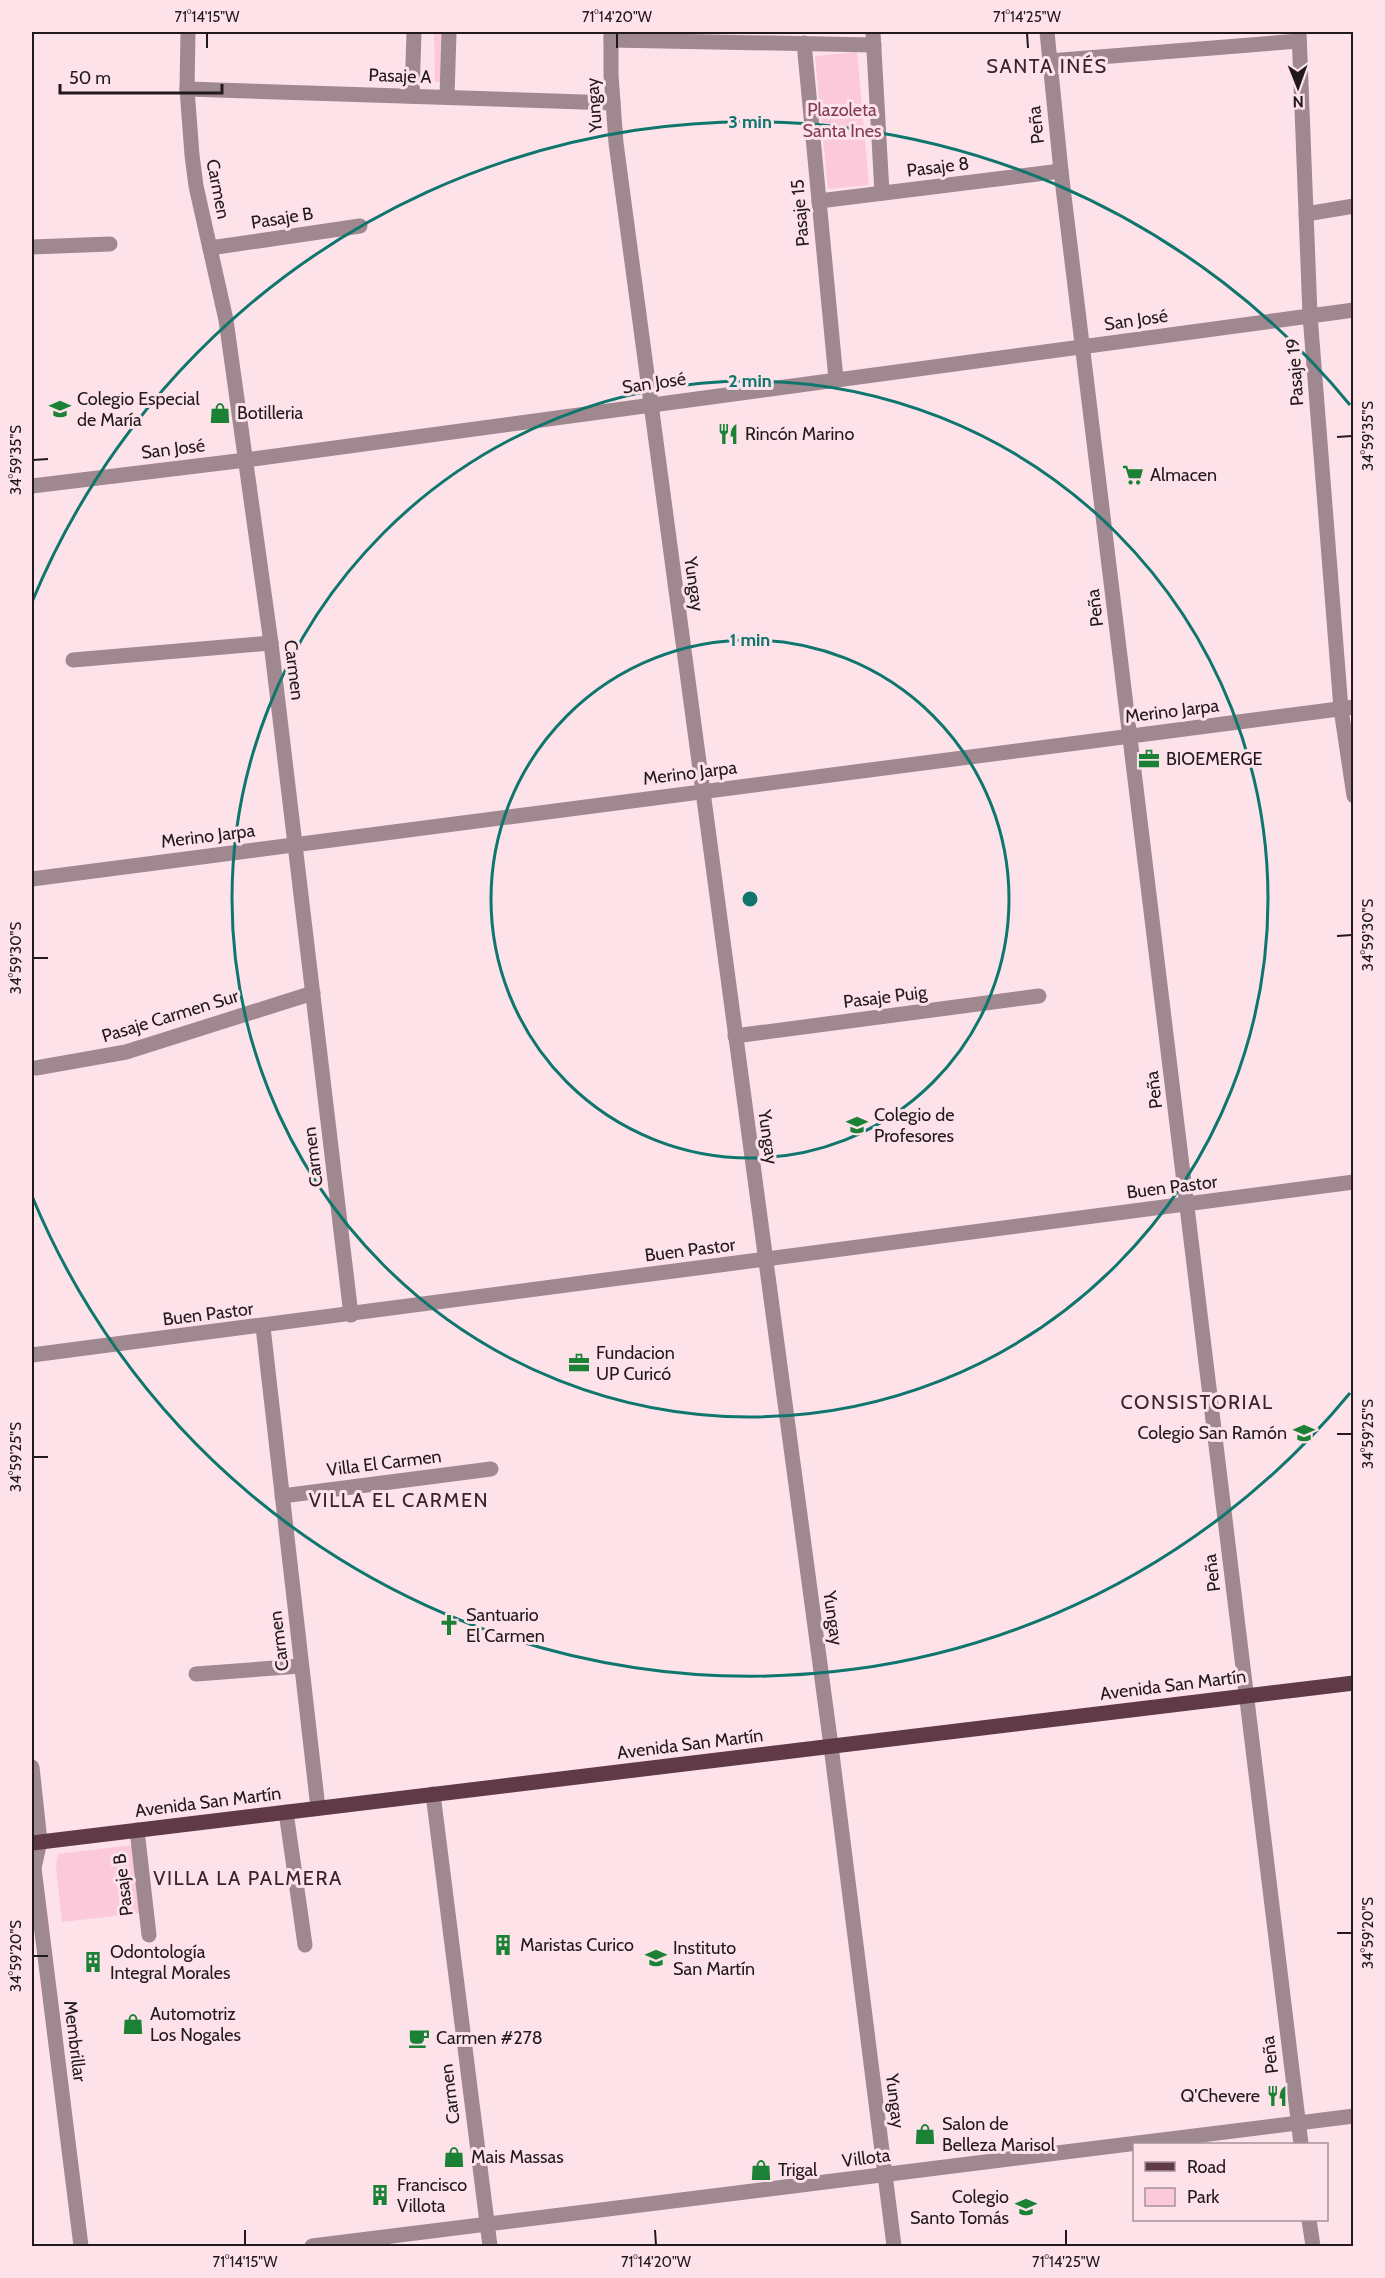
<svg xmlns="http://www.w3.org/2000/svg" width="1385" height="2278" viewBox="0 0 1385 2278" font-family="Cabin,sans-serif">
  <rect width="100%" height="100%" fill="#fde2ea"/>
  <g fill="#fbc9d9">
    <path d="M434,32H446V82H435Z"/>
    <path d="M857,52L869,185L828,189L815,56Z"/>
    <path d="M133,1845L141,1913L62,1922L56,1866L58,1854Z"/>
  </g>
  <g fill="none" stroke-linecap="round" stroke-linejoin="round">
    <g stroke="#a08890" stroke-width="15">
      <path d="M188,32L187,89L192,155L196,186L226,320L271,643L351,1315"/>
      <path d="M611,32V75L616,143L831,1746L894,2246"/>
      <path d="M873,32L882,193"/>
      <path d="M1047,32L1061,171L1301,2144"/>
      <path d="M1299,32L1310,315L1341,709L1354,796"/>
      <path d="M611,40L874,45"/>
      <path d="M804,43L836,379"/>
      <path d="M1049,61L1299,41"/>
      <path d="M187,89L613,103"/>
      <path d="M412,96L414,32"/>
      <path d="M447,97L449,32"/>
      <path d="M819,201L1061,171"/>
      <path d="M1306,214L1354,206"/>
      <path d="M32,247L110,244"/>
      <path d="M210,248L360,226"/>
      <path d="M32,486L246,460L1354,310"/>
      <path d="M73,660L271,643"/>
      <path d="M32,879L1354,707"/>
      <path d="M735,1036L1039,996"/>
      <path d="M36,1068L126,1052L313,993"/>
      <path d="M263,1327L318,1808"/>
      <path d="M32,1355L1354,1182"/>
      <path d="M282,1496L491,1469"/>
      <path d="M196,1674L301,1666"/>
      <path d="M32,1767L40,1841L34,1868L81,2246"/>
      <path d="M433,1794L490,2246"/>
      <path d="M286,1812L305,1945"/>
      <path d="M137,1830L149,1935"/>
      <path d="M1309,2220L1313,2246"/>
      <path d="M312,2246L1354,2116"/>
    </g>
    <path stroke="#603a47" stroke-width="15" d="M32,1843L1354,1683"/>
  </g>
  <path fill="none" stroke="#22191c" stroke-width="2" d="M207,33V48M617,33V48M1027,33L1028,48M1337,437L1352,436M33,460L48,459M1337,936L1352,935M33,958H48M1337,1434H1352M33,1457H48M1337,1933H1352M33,1956H48M245,2230V2245M655,2230L656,2245M1066,2230V2245"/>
  <g fill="none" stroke="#0f766e" stroke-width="3">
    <circle cx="750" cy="899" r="259"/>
    <circle cx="750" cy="899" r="518"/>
    <path d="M1350 1393A777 777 0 0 1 32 1196M32 602A777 777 0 0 1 1350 405"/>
  </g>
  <defs>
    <symbol id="school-bare" viewBox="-9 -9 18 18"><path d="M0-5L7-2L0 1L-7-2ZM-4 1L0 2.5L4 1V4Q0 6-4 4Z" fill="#1b8135" stroke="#fde2ea" stroke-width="2.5" paint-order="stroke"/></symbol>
    <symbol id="shop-bare" viewBox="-9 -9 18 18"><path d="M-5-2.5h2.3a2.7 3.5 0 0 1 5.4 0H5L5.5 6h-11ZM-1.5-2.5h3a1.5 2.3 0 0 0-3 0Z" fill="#1b8135" stroke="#fde2ea" stroke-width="2.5" paint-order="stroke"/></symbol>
    <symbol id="restaurant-bare" viewBox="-9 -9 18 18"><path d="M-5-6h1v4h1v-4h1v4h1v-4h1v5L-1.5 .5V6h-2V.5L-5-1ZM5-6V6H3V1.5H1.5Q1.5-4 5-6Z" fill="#1b8135" stroke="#fde2ea" stroke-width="2.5" paint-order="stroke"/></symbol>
    <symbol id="supermarket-bare" viewBox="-9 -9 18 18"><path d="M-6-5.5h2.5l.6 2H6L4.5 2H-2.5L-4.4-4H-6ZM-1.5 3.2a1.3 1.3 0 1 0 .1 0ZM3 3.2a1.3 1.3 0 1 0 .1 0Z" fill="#1b8135" stroke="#fde2ea" stroke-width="2.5" paint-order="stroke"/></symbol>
    <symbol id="office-bare" viewBox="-9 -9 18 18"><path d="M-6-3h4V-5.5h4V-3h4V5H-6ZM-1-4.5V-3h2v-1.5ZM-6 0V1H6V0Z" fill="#1b8135" stroke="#fde2ea" stroke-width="2.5" paint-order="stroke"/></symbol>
    <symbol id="university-bare" viewBox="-9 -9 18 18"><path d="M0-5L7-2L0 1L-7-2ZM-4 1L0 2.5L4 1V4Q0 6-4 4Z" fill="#1b8135" stroke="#fde2ea" stroke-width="2.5" paint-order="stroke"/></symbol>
    <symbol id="church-bare" viewBox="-9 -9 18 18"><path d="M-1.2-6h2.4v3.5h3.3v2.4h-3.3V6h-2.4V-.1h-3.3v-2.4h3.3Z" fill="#1b8135" stroke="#fde2ea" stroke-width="2.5" paint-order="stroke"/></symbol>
    <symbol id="building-bare" viewBox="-9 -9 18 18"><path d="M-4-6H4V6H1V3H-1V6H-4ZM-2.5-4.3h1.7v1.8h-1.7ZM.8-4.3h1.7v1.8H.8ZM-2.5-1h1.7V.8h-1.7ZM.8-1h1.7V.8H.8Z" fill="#1b8135" stroke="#fde2ea" stroke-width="2.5" paint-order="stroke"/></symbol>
    <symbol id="cafe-bare" viewBox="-9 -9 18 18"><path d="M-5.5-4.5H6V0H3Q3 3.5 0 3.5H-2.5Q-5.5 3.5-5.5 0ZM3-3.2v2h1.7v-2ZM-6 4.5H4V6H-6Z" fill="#1b8135" stroke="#fde2ea" stroke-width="2.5" paint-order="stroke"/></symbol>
  </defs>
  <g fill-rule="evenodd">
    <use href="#school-bare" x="45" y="394" width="30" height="30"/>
    <use href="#shop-bare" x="205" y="398" width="30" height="30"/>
    <use href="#restaurant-bare" x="713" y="419" width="30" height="30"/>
    <use href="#supermarket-bare" x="1118" y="460" width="30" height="30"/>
    <use href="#office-bare" x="1134" y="744" width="30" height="30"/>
    <use href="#university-bare" x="842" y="1110" width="30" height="30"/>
    <use href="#office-bare" x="564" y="1348" width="30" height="30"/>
    <use href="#school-bare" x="1289" y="1418" width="30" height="30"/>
    <use href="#church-bare" x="434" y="1610" width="30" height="30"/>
    <use href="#building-bare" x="488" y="1930" width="30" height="30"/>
    <use href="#school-bare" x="641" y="1943" width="30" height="30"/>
    <use href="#building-bare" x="78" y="1947" width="30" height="30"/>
    <use href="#shop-bare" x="118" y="2009" width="30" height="30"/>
    <use href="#cafe-bare" x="404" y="2023" width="30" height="30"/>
    <use href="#restaurant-bare" x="1262" y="2081" width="30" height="30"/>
    <use href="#shop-bare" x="910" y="2119" width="30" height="30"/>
    <use href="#shop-bare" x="439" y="2142" width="30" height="30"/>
    <use href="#shop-bare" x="746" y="2155" width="30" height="30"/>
    <use href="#building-bare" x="365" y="2180" width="30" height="30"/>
    <use href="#school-bare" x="1011" y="2192" width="30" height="30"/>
  </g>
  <g text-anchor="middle" stroke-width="6" stroke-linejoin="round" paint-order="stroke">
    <g font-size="18" fill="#22191c" stroke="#fde2ea">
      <text transform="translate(400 76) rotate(2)" y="6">Pasaje A</text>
      <text transform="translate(594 105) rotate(-94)" y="6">Yungay</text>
      <text transform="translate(1036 125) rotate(-96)" y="6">Peña</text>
      <text transform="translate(938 167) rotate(-7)" y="6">Pasaje 8</text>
      <text transform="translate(218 189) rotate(79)" y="6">Carmen</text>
      <text transform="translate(800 213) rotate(-95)" y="6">Pasaje 15</text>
      <text transform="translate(282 218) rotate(-9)" y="6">Pasaje B</text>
      <text transform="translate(1136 320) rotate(-8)" y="6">San José</text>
      <text transform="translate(1295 372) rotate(-94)" y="6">Pasaje 19</text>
      <text transform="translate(654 383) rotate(-8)" y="6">San José</text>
      <text transform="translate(173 449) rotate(-7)" y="6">San José</text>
      <text transform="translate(694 584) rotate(82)" y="6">Yungay</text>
      <text transform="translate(1095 608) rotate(-97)" y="6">Peña</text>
      <text transform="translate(294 670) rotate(83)" y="6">Carmen</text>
      <text transform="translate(1172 711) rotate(-7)" y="6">Merino Jarpa</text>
      <text transform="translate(690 773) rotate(-7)" y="6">Merino Jarpa</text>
      <text transform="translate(208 836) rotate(-7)" y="6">Merino Jarpa</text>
      <text transform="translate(885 997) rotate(-7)" y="6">Pasaje Puig</text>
      <text transform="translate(170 1016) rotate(-17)" y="6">Pasaje Carmen Sur</text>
      <text transform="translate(1154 1090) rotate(-97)" y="6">Peña</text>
      <text transform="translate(768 1137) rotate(82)" y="6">Yungay</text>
      <text transform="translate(313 1157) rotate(-97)" y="6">Carmen</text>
      <text transform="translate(1172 1187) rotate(-7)" y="6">Buen Pastor</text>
      <text transform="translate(690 1250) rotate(-7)" y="6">Buen Pastor</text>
      <text transform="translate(208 1314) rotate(-7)" y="6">Buen Pastor</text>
      <text transform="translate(384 1463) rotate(-7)" y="6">Villa El Carmen</text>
      <text transform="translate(1212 1573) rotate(-97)" y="6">Peña</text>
      <text transform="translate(833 1618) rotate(82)" y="6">Yungay</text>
      <text transform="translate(279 1641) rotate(-97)" y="6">Carmen</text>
      <text transform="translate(1173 1685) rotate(-7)" y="6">Avenida San Martín</text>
      <text transform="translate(690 1744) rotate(-7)" y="6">Avenida San Martín</text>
      <text transform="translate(208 1802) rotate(-7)" y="6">Avenida San Martín</text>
      <text transform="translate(123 1885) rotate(-97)" y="6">Pasaje B</text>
      <text transform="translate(75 2041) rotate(83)" y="6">Membrillar</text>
      <text transform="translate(1270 2055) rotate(-97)" y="6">Peña</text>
      <text transform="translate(450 2094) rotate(-97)" y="6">Carmen</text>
      <text transform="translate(895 2101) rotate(83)" y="6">Yungay</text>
      <text transform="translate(866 2158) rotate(-7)" y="6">Villota</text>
    </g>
    <g font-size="18" fill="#803c56" stroke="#fde2ea">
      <text x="842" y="116">Plazoleta<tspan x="842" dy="21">Santa Ines</tspan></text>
    </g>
    <g font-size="18" fill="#22191c" stroke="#fde2ea" text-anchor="start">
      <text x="77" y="405">Colegio Especial<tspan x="77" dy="21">de María</tspan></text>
      <text x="237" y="419">Botilleria</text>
      <text x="745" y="440">Rincón Marino</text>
      <text x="1150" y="481">Almacen</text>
      <text x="1166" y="765">BIOEMERGE</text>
      <text x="874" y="1121">Colegio de<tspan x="874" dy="21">Profesores</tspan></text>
      <text x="596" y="1359">Fundacion<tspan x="596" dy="21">UP Curicó</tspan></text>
      <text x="1287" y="1439" text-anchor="end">Colegio San Ramón</text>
      <text x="466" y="1621">Santuario<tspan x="466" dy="21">El Carmen</tspan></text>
      <text x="520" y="1951">Maristas Curico</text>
      <text x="673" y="1954">Instituto<tspan x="673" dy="21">San Martín</tspan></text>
      <text x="110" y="1958">Odontología<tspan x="110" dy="21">Integral Morales</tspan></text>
      <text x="150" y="2020">Automotriz<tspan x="150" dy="21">Los Nogales</tspan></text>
      <text x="436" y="2044">Carmen #278</text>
      <text x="1260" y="2102" text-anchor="end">Q'Chevere</text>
      <text x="942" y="2130">Salon de<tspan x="942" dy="21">Belleza Marisol</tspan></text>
      <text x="471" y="2163">Mais Massas</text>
      <text x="778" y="2176">Trigal</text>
      <text x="397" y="2191">Francisco<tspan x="397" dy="21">Villota</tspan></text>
      <text x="1009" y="2203" text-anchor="end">Colegio<tspan x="1009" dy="21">Santo Tomás</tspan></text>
    </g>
    <g font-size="20" letter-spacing="1.5" fill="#38242b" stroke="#fde2ea">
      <text x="1047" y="73">SANTA INÉS</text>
      <text x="1197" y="1409">CONSISTORIAL</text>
      <text x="399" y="1507">VILLA EL CARMEN</text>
      <text x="248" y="1885">VILLA LA PALMERA</text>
    </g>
  </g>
  <circle cx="750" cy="899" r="9" fill="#0f766e" stroke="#fde2ea" stroke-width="3"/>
  <g font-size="18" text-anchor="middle" font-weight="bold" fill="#0f766e" stroke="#fde2ea" stroke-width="6" stroke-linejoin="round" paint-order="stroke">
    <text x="750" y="128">3 min</text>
    <text x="750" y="387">2 min</text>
    <text x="750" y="646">1 min</text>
  </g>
  <rect width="1385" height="2278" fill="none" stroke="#fde2ea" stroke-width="66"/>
  <rect x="1133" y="2143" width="195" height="78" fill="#fde2ea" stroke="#a59298" stroke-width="1.5"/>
  <rect x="1145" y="2162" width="30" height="9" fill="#603a47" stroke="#a59298" stroke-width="1.5"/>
  <text x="1187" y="2173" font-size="18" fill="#22191c">Road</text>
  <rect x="1145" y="2188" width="30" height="18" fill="#fbc9d9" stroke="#a59298" stroke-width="1.5"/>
  <text x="1187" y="2203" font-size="18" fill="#22191c">Park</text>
  <g transform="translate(1298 87) rotate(179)" stroke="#fde2ea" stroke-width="4.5" paint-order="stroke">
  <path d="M0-4.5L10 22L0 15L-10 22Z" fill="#22191c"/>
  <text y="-9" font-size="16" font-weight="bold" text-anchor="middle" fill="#22191c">N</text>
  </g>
  <path d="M60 84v9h162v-9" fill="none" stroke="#22191c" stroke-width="3"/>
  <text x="69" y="84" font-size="18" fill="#22191c" stroke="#fde2ea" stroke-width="4.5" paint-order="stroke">50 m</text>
  <rect x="33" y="33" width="1319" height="2212" fill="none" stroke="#22191c" stroke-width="2"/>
  <g font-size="15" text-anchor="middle" fill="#22191c">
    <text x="207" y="22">71°14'15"W</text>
    <text x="617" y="22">71°14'20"W</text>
    <text x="1027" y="22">71°14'25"W</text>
    <text transform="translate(1368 436) rotate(-90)" y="5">34°59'35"S</text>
    <text transform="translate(16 460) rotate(-90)" y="5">34°59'35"S</text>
    <text transform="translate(1368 935) rotate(-90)" y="5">34°59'30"S</text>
    <text transform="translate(16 958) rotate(-90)" y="5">34°59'30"S</text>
    <text transform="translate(1368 1434) rotate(-90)" y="5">34°59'25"S</text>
    <text transform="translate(16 1457) rotate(-90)" y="5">34°59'25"S</text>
    <text transform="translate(1368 1933) rotate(-90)" y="5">34°59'20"S</text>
    <text transform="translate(16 1956) rotate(-90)" y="5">34°59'20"S</text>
    <text x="245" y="2267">71°14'15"W</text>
    <text x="656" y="2267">71°14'20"W</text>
    <text x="1066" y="2267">71°14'25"W</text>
  </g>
</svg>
